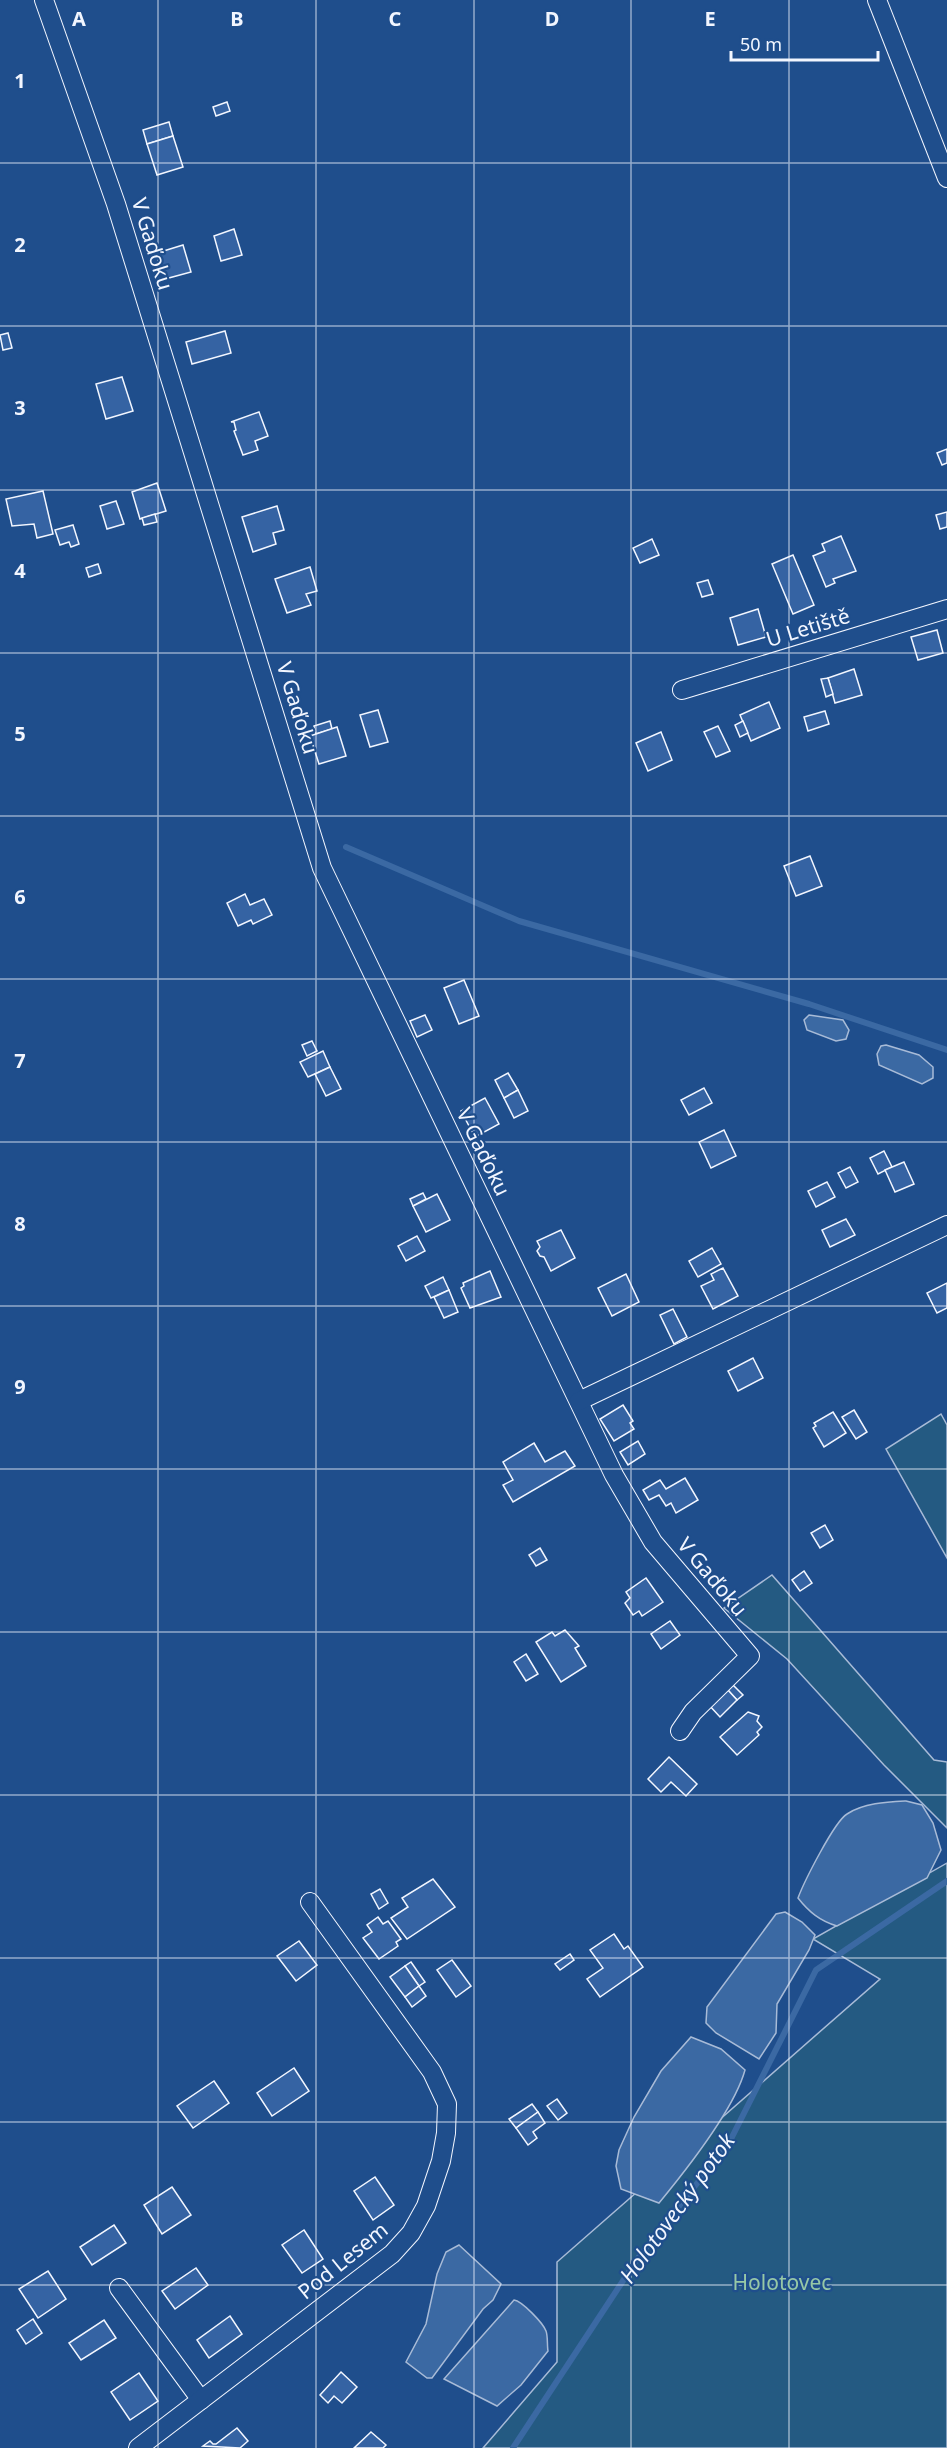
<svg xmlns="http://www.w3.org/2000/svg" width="947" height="2448" viewBox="0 0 947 2448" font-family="'Noto Sans',sans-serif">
  <rect width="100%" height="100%" fill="#1f4e8c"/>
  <g fill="#245a82" stroke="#a8bbd7" stroke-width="1.5">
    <path d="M941,1414L947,1425V1558L886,1449Z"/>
    <path d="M772,1575L934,1760L947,1762V1828L884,1765L787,1659L724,1608Z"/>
    <path d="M947,1863V2448H483L557,2362V2262L880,1979L813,1939Z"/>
  </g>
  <g fill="#3b69a3" stroke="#a8bbd7" stroke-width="1.5">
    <path d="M809,1015L843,1020L849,1030L846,1039L836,1041L807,1030L804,1020Z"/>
    <path d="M886,1045L919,1055L933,1067V1078L922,1084L879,1065L877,1054L881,1046Z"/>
    <path d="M906,1801L922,1805L933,1823L941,1850L927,1878L837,1926C820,1921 809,1912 798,1898C804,1882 834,1822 847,1814C864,1803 887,1802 906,1801Z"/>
    <path d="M785,1912L802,1922L815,1935L809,1950L777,2004L776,2033L759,2059L716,2033L706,2023L707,2007L776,1914Z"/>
    <path d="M691,2037L721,2049L745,2070C734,2110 687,2169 659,2203L621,2189L616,2166L619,2150L634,2117L661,2071Z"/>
    <path d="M459,2245L501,2284L493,2300L483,2309L432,2378H427L406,2362L426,2324L437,2274L446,2252Z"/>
    <path d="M514,2300C522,2301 543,2323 546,2331C548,2336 547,2346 548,2351L521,2385L497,2406L444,2379Z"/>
  </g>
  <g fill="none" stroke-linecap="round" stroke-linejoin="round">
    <g stroke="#3b69a3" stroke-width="6">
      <path d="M346,847L519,921L809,1004L947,1050"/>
      <path d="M513,2448L638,2258L729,2143L816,1970L947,1881"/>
    </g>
  </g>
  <g fill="#3563a3" stroke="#f2f6ff" stroke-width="1.5">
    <path d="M227,102L230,111L216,116L213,107Z"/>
    <path d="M169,122L173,136L147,144L143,130Z"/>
    <path d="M173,136L183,167L157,175L147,144Z"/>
    <path d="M234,229L242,255L221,261L214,236Z"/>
    <path d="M183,245L191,272L165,279L157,253Z"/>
    <path d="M225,331L231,353L192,364L186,342Z"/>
    <path d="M8,333L12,348L3,350L0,335Z"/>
    <path d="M122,377L133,411L106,419L96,384Z"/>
    <path d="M259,412L268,436L255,441L258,450L243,455L234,431L236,430L234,422H231Z"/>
    <path d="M947,449V463L942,465L937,453Z"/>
    <path d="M157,483L166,511L140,519L132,492Z"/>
    <path d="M43,491L53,534L37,538L34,524L12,526L6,499Z"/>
    <path d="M116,501L124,524L107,529L100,506Z"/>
    <path d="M277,506L284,530L273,533L276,544L253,552L242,517Z"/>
    <path d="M947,512V527L940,529L936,515Z"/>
    <path d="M155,514L157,522L144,525L142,518Z"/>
    <path d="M73,525L79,544L71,547L69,542L60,545L55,530Z"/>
    <path d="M841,536L856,571L833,579L835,583L826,587L813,556L825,551L822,544Z"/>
    <path d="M652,539L659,555L640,563L633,548Z"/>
    <path d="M793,555L814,605L793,614L772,564Z"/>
    <path d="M98,564L101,573L89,577L86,568Z"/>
    <path d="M310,567L317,591L306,594L311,605L287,613L275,579Z"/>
    <path d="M708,580L713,594L702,597L697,583Z"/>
    <path d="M758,609L766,637L738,645L730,618Z"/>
    <path d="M937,630L943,653L918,660L911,637Z"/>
    <path d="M854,669L862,695L835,703L828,678Z"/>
    <path d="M828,678L833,694L826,697L821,679Z"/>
    <path d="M769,702L780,728L751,741L740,715Z"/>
    <path d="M378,710L388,742L370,747L360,715Z"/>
    <path d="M825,711L829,724L808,731L804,717Z"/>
    <path d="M330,721L332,729L316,734L314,726Z"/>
    <path d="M743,721L748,733L740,737L735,725Z"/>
    <path d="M718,726L730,751L716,757L704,732Z"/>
    <path d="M337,727L346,756L319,764L310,736Z"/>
    <path d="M661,732L672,760L648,771L636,743Z"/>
    <path d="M810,856L822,886L796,896L784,866Z"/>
    <path d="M245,894L250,905L264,899L272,915L253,924L251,920L238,926L227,903Z"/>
    <path d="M464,980L479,1016L459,1024L444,988Z"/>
    <path d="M425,1015L432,1030L417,1037L410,1021Z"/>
    <path d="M312,1041L317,1051L307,1056L302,1045Z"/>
    <path d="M323,1051L330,1067L308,1077L300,1062Z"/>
    <path d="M330,1067L341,1089L326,1096L315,1074Z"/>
    <path d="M508,1073L518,1090L504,1098L495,1080Z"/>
    <path d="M704,1088L712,1103L689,1115L681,1100Z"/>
    <path d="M518,1090L528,1111L514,1118L504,1098Z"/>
    <path d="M485,1098L499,1124L475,1137L461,1111Z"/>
    <path d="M724,1130L736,1156L711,1168L699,1142Z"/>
    <path d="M884,1151L892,1167L878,1174L870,1158Z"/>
    <path d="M904,1162L914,1184L895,1192L885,1170Z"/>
    <path d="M850,1167L858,1182L846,1188L838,1173Z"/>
    <path d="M827,1182L835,1197L816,1207L808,1191Z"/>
    <path d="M423,1193L426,1199L413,1206L410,1199Z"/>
    <path d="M437,1194L450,1220L426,1232L413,1206Z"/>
    <path d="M846,1219L855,1235L830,1247L822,1230Z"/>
    <path d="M561,1230L575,1258L551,1271L544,1257L540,1256L537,1251L540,1247L537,1241Z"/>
    <path d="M417,1236L425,1251L406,1261L398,1246Z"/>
    <path d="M712,1248L721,1264L698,1277L689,1261Z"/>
    <path d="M723,1268L738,1296L713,1309L701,1286L714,1280L711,1274Z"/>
    <path d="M490,1271L501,1297L470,1308L461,1288L464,1286L463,1283Z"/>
    <path d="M626,1274L639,1302L612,1316L598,1288Z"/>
    <path d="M443,1277L449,1290L431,1298L425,1286Z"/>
    <path d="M947,1283V1308L937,1313L927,1293Z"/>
    <path d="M449,1290L458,1312L444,1318L434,1297Z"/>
    <path d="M673,1309L687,1337L674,1344L660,1315Z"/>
    <path d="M753,1358L763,1378L738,1391L728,1371Z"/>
    <path d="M623,1405L633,1421L630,1423L634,1429L614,1441L600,1419Z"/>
    <path d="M854,1410L867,1432L856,1439L842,1417Z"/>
    <path d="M833,1412L846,1433L824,1447L813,1428L816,1426L814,1423Z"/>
    <path d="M638,1441L645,1454L628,1465L620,1452Z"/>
    <path d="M534,1443L545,1462L565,1451L575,1466L513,1502L503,1485L513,1480L503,1462Z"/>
    <path d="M685,1478L698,1500L676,1513L671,1503L666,1506L659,1495L649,1500L643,1490L660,1480L666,1489Z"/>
    <path d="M825,1525L833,1540L820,1548L811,1533Z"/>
    <path d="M540,1548L547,1560L536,1566L529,1555Z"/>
    <path d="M804,1571L812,1583L800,1591L792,1580Z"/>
    <path d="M646,1578L663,1602L642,1616L639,1611L633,1615L625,1603L630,1598L626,1592Z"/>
    <path d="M670,1621L680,1635L661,1649L651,1634Z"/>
    <path d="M565,1630L579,1646L575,1648L586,1666L561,1682L536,1642L552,1632L555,1636Z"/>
    <path d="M526,1654L538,1674L526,1681L514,1662Z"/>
    <path d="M732,1684L743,1695L737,1700L727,1689Z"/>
    <path d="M727,1689L737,1700L720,1717L709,1705Z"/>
    <path d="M748,1712L759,1716L757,1721L762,1727L757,1732L759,1735L737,1755L720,1737Z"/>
    <path d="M669,1757L697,1784L686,1796L671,1782L661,1792L648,1779Z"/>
    <path d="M433,1879L455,1907L407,1939L391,1918L408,1907L402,1898Z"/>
    <path d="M380,1889L388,1903L379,1909L371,1894Z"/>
    <path d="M378,1917L383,1924L388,1921L401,1939L396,1942L398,1946L379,1959L363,1938L372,1932L367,1925Z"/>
    <path d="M614,1934L624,1949L628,1946L643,1967L600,1997L587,1979L603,1968L590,1950Z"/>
    <path d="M299,1941L317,1965L296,1981L277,1956Z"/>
    <path d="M570,1954L574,1960L560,1970L555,1964Z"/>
    <path d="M452,1960L471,1986L456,1997L437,1970Z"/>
    <path d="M411,1962L425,1982L419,1986L405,1966Z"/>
    <path d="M405,1966L419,1986L405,1997L390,1977Z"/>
    <path d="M419,1986L426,1996L412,2007L405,1997Z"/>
    <path d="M294,2068L309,2091L272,2116L257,2093Z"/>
    <path d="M214,2081L229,2103L193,2128L177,2106Z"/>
    <path d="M557,2099L567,2113L558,2120L547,2106Z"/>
    <path d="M532,2104L538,2112L516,2128L509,2119Z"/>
    <path d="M538,2112L545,2123L533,2132L537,2138L528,2145L516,2128Z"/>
    <path d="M375,2177L394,2205L373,2220L354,2191Z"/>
    <path d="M172,2187L191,2215L162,2234L144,2205Z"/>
    <path d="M114,2225L126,2243L92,2265L80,2247Z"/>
    <path d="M304,2230L323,2259L302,2273L282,2245Z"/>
    <path d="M196,2268L208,2285L175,2309L162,2291Z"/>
    <path d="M48,2271L66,2299L38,2318L19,2289Z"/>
    <path d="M230,2316L242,2334L209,2358L197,2340Z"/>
    <path d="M33,2319L42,2333L26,2344L17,2330Z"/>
    <path d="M104,2320L116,2338L81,2360L69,2343Z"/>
    <path d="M341,2372L357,2387L342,2403L334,2396L328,2403L320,2395Z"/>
    <path d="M139,2373L158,2401L130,2420L111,2392Z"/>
    <path d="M237,2428L248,2441L240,2448L203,2446L210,2441L213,2444H216Z"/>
    <path d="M371,2432L386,2445L383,2448H354Z"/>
  </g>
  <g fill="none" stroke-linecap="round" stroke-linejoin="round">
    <defs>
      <g id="minor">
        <path d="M44,0L116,204L322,868L614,1475L653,1542L750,1656L693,1712L680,1731"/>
        <path d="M877,0L947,178"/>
        <path d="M682,690L947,609"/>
        <path d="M579,1401L947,1225"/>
        <path d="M119,2288L201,2400"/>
        <path d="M138,2448L392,2254L411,2233L426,2206L441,2161L446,2133L447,2104L432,2072L310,1902"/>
      </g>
    </defs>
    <use href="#minor" stroke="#f2f6ff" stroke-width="20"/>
    <use href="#minor" stroke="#1f4e8c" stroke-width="18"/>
  </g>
  <path fill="none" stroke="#f2f6ff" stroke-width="1.5" stroke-opacity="0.55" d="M158,0V2448M316,0V2448M474,0V2448M631,0V2448M789,0V2448M0,163H947M0,326H947M0,490H947M0,653H947M0,816H947M0,979H947M0,1142H947M0,1306H947M0,1469H947M0,1632H947M0,1795H947M0,1958H947M0,2122H947M0,2285H947"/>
  <g text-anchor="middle" stroke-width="4.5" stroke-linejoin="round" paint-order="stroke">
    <g font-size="21" fill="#f2f6ff" stroke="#1f4e8c">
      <text transform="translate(152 244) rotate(73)" y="7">V Gaďoku</text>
      <text transform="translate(808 628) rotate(-17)" y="7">U Letiště</text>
      <text transform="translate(297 708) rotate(73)" y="7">V Gaďoku</text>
      <text transform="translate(483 1152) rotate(64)" y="7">V Gaďoku</text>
      <text transform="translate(712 1577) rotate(50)" y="7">V Gaďoku</text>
      <text transform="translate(343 2261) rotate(-39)" y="7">Pod Lesem</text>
    </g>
    <g font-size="21" fill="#97c8a6" stroke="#1f4e8c">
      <text x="782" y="2290">Holotovec</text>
    </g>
    <g font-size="22" font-style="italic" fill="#f2f6ff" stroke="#1f4e8c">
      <text transform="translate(677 2208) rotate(-54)" y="8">Holotovecký potok</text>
    </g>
  </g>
  <g font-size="20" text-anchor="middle" font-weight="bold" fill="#f2f6ff" stroke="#1f4e8c" stroke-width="4.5" stroke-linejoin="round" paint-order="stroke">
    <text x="79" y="26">A</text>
    <text x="237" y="26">B</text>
    <text x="395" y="26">C</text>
    <text x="552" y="26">D</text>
    <text x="710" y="26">E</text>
    <text x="20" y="88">1</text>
    <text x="20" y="252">2</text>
    <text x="20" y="415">3</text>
    <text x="20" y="578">4</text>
    <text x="20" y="741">5</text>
    <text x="20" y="904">6</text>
    <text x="20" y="1068">7</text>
    <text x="20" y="1231">8</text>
    <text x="20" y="1394">9</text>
  </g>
  <path d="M731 51v9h147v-9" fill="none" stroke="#f2f6ff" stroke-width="3"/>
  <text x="740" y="51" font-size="18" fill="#f2f6ff" stroke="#1f4e8c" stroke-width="4.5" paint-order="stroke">50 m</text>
</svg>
